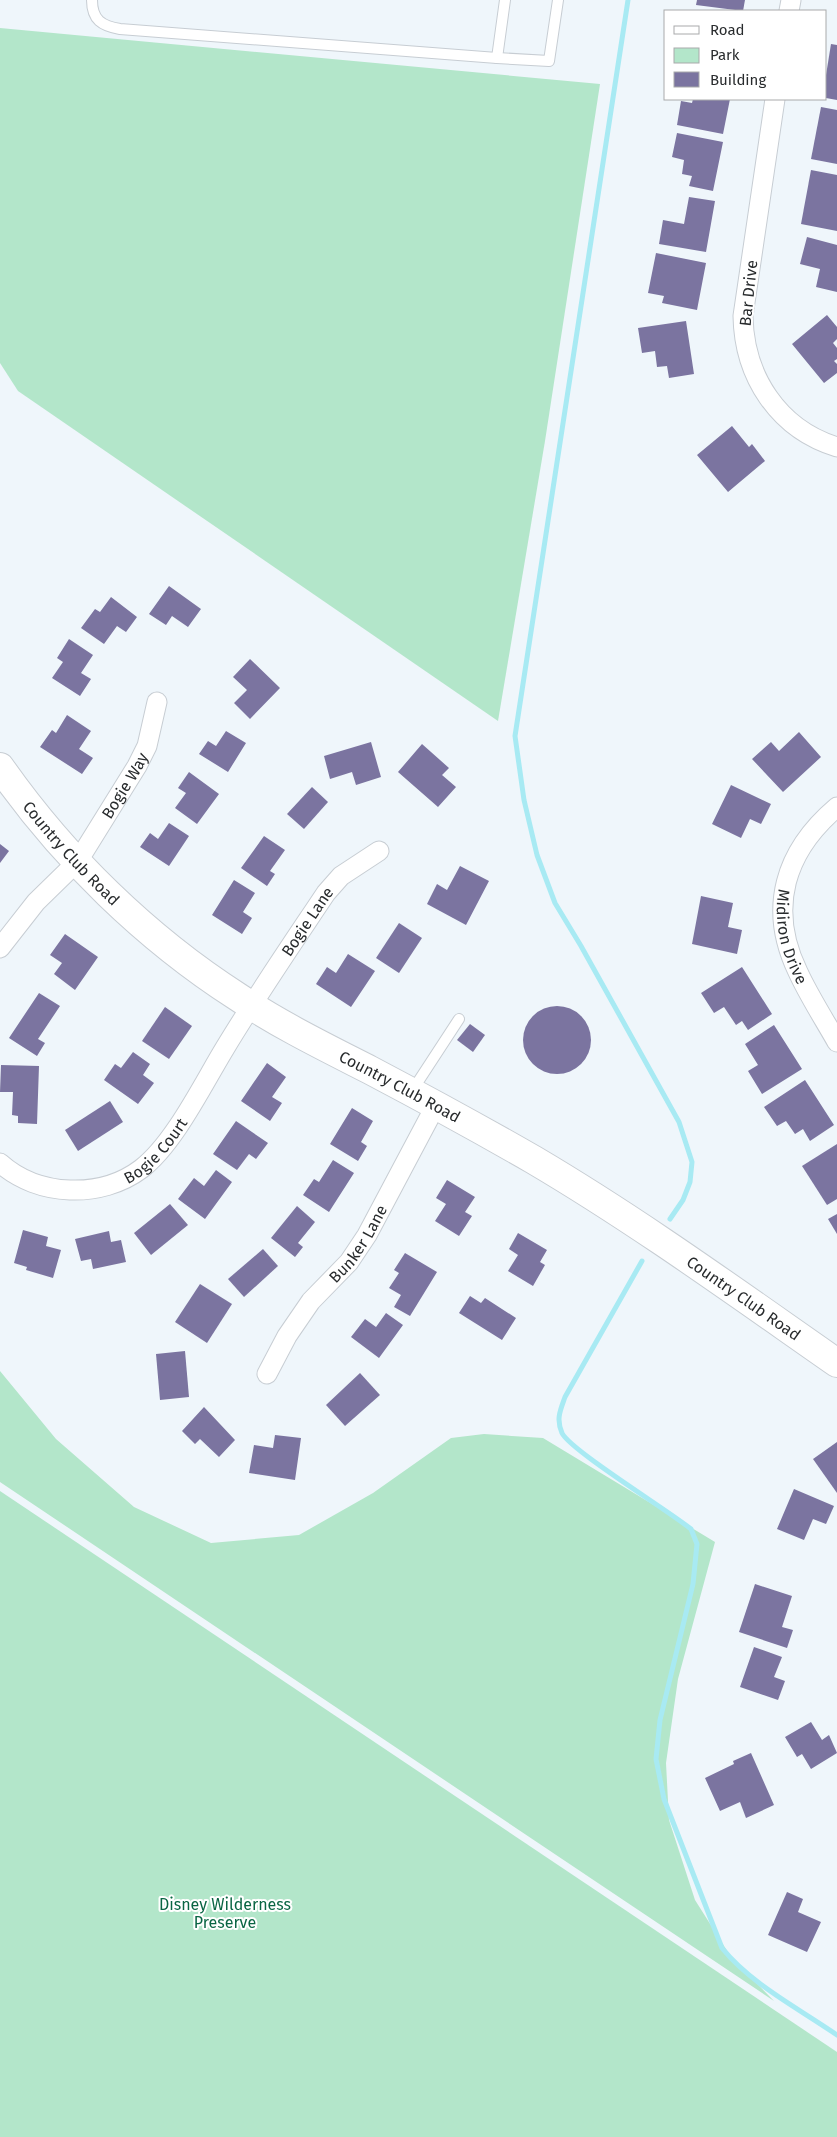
<svg xmlns="http://www.w3.org/2000/svg" width="837" height="2137" viewBox="0 0 837 2137" font-family="'Fira Sans',sans-serif">
  <rect width="100%" height="100%" fill="#eff6fb"/>
  <g fill="#b3e6ca">
    <path d="M0,28L600,84L545,441L498,721L18,391L0,363Z"/>
    <path d="M0,1371L56,1439L134,1507L211,1543L299,1535L373,1493L451,1438L484,1434L543,1438L715,1542L678,1679L666,1763L669,1820L695,1900L731,1957L774,2001L0,1482Z"/>
    <path d="M0,1491L837,2052V2137H0Z"/>
  </g>
  <g fill="none" stroke-linecap="round" stroke-linejoin="round">
    <g stroke="#a8eaf3" stroke-width="5">
      <path d="M628,0L515,736L524,800L537,855L555,903L581,946L679,1122L692,1162L690,1182L683,1200L670,1219"/>
      <path d="M642,1261L565,1397C560,1411 556,1419 562,1433C570,1450 669,1511 691,1529L697,1544L693,1584L660,1720L656,1759L664,1799L722,1948C751,1984 798,2008 837,2035"/>
    </g>
  </g>
  <g fill="#7b74a0">
    <path d="M697,0H745L743,11L696,5Z"/>
    <path d="M831,44L837,45V100L826,98V75Z"/>
    <path d="M693,99H730L723,134L677,125L681,101L692,103Z"/>
    <path d="M821,107L837,110V164L811,159Z"/>
    <path d="M677,133L723,142L713,191L689,186L692,176L682,174L684,160L672,157Z"/>
    <path d="M811,170L837,175V231L801,224Z"/>
    <path d="M689,197L715,201L706,252L659,244L663,220L684,224Z"/>
    <path d="M807,237L837,245V292L816,287L820,269L800,264Z"/>
    <path d="M656,253L706,263L697,310L662,303L664,296L648,293Z"/>
    <path d="M827,315L837,327V339L833,343L837,348V359L834,361L837,364V373L824,383L792,344Z"/>
    <path d="M686,321L694,374L669,378L667,366L657,367L655,351L642,353L638,328Z"/>
    <path d="M732,426L749,447L752,444L765,461L728,492L697,455Z"/>
    <path d="M169,586L201,609L188,627L172,616L166,625L149,614Z"/>
    <path d="M111,597L137,617L126,632L117,626L104,644L81,628L95,609L100,612Z"/>
    <path d="M69,639L93,655L81,673L91,679L80,696L52,678L63,662L57,658Z"/>
    <path d="M250,659L280,688L250,719L234,703L247,690L233,677Z"/>
    <path d="M67,715L91,731L79,749L93,758L82,774L40,747L52,730L56,733Z"/>
    <path d="M226,731L246,743L228,772L199,754L208,741L216,746Z"/>
    <path d="M799,732L821,757L783,792L752,759L771,742L779,751Z"/>
    <path d="M371,742L381,777L356,785L352,772L330,779L324,756Z"/>
    <path d="M422,744L449,768L442,775L456,787L438,807L398,772Z"/>
    <path d="M189,772L219,794L197,824L175,808L186,793L178,788Z"/>
    <path d="M731,785L771,804L761,824L750,819L741,838L712,824Z"/>
    <path d="M312,787L328,802L304,829L287,814Z"/>
    <path d="M169,823L189,836L169,866L140,847L150,833L158,839Z"/>
    <path d="M264,836L285,850L270,871L275,874L267,886L241,868Z"/>
    <path d="M0,844L9,851L0,863Z"/>
    <path d="M460,866L489,881L466,925L427,904L437,884L447,890Z"/>
    <path d="M234,880L255,893L243,912L252,918L242,934L212,915Z"/>
    <path d="M701,896L733,903L728,927L742,930L737,954L692,944Z"/>
    <path d="M399,923L422,938L399,973L376,958Z"/>
    <path d="M65,934L98,957L75,990L54,974L62,963L50,955Z"/>
    <path d="M348,954L375,971L351,1007L316,984L327,967L336,973Z"/>
    <path d="M742,967L772,1014L748,1030L742,1021L736,1025L724,1007L714,1013L701,993Z"/>
    <path d="M39,993L60,1006L38,1039L45,1043L37,1056L9,1038Z"/>
    <circle cx="557" cy="1040" r="34"/>
    <path d="M165,1007L192,1026L169,1059L142,1041Z"/>
    <path d="M470,1024L485,1035L473,1052L457,1040Z"/>
    <path d="M774,1025L802,1069L762,1094L748,1071L758,1065L745,1044Z"/>
    <path d="M133,1052L150,1064L143,1075L154,1083L138,1104L104,1080L115,1064L121,1068Z"/>
    <path d="M267,1063L286,1077L272,1097L282,1103L270,1121L241,1101Z"/>
    <path d="M1,1065L39,1066L37,1124L18,1123V1116L12,1115L13,1092H0Z"/>
    <path d="M805,1080L834,1125L810,1141L803,1129L795,1134L786,1121L777,1126L764,1107Z"/>
    <path d="M110,1101L123,1122L78,1151L65,1130Z"/>
    <path d="M352,1108L373,1121L361,1142L367,1146L358,1161L330,1144Z"/>
    <path d="M236,1121L268,1143L256,1159L249,1154L237,1170L213,1154Z"/>
    <path d="M837,1144V1199L827,1205L802,1166Z"/>
    <path d="M333,1160L354,1173L329,1212L303,1195L314,1179L319,1182Z"/>
    <path d="M216,1170L232,1182L205,1219L178,1199L194,1178L204,1186Z"/>
    <path d="M447,1180L475,1197L465,1212L472,1216L459,1236L435,1221L446,1204L436,1198Z"/>
    <path d="M170,1204L188,1225L151,1255L134,1233Z"/>
    <path d="M297,1206L315,1222L298,1243L303,1247L295,1257L271,1238Z"/>
    <path d="M837,1214V1234L828,1219Z"/>
    <path d="M23,1230L48,1237L46,1246L61,1250L53,1278L26,1270L27,1267L14,1263Z"/>
    <path d="M109,1231L111,1242L121,1240L126,1262L93,1269L91,1259L81,1261L75,1239Z"/>
    <path d="M518,1233L547,1250L540,1262L545,1265L533,1286L508,1271L518,1255L509,1249Z"/>
    <path d="M263,1249L278,1266L244,1297L228,1279Z"/>
    <path d="M405,1253L437,1272L410,1316L394,1307L401,1295L389,1288L399,1273L394,1270Z"/>
    <path d="M200,1284L232,1304L207,1343L175,1322Z"/>
    <path d="M470,1296L481,1303L485,1298L516,1318L502,1340L459,1313Z"/>
    <path d="M386,1313L403,1325L379,1358L351,1337L365,1319L376,1327Z"/>
    <path d="M185,1351L189,1397L160,1400L156,1354Z"/>
    <path d="M360,1373L380,1395L345,1426L326,1405Z"/>
    <path d="M204,1407L235,1440L219,1457L200,1439L195,1444L182,1431Z"/>
    <path d="M275,1435L301,1438L295,1480L249,1473L254,1445L273,1448Z"/>
    <path d="M837,1442V1493L813,1459Z"/>
    <path d="M794,1489L834,1506L826,1524L813,1519L804,1540L777,1529Z"/>
    <path d="M755,1584L792,1596L782,1627L793,1630L787,1648L739,1632Z"/>
    <path d="M754,1647L782,1657L774,1677L785,1681L778,1700L740,1687Z"/>
    <path d="M811,1722L822,1740L829,1735L837,1753L811,1769L802,1754L797,1757L785,1737Z"/>
    <path d="M751,1753L774,1805L746,1818L740,1802L720,1811L705,1778L734,1764L733,1761Z"/>
    <path d="M787,1892L803,1899L798,1912L821,1922L807,1952L768,1935Z"/>
  </g>
  <g fill="none" stroke-linecap="round" stroke-linejoin="round">
    <defs>
      <g id="lane">
        <path d="M92,0C92,20 102,26 120,29L497,58L505,0"/>
        <path d="M497,58L549,61L558,0"/>
        <path d="M412,1091L459,1019"/>
      </g>
      <g id="street">
        <path d="M789,11L791,0"/>
        <path d="M775,99L743,316C744,376 778,429 837,447"/>
        <path id="s1" d="M837,807C785,851 767,908 798,972C809,996 824,1019 837,1042"/>
        <path id="s2" d="M0,948L36,902L78,861L137,766L147,746L157,702"/>
        <path id="s3" d="M0,1163C38,1197 101,1199 141,1169C174,1144 203,1084 225,1048C257,995 292,944 326,893L341,876L379,851"/>
        <path id="s4" d="M267,1374L287,1336L311,1301L349,1262L367,1235L436,1105"/>
      </g>
      <g id="secondary">
        <path id="s5" d="M0,767C63,857 146,938 238,997C280,1025 325,1047 370,1070C425,1099 480,1129 534,1160C639,1222 738,1294 837,1363"/>
      </g>
    </defs>
    <use href="#lane" stroke="#c7cdd3" stroke-width="12"/>
    <use href="#street" stroke="#c7cdd3" stroke-width="21"/>
    <use href="#secondary" stroke="#c7cdd3" stroke-width="30"/>
    <use href="#lane" stroke="#fff" stroke-width="10"/>
    <use href="#street" stroke="#fff" stroke-width="19"/>
    <use href="#secondary" stroke="#fff" stroke-width="28"/>
  </g>
  <g text-anchor="middle" stroke-width="4" stroke-linejoin="round" paint-order="stroke">
    <g font-size="16" fill="#282b2d" stroke="#fff">
      <text transform="translate(748 293) rotate(-84)" y="6">Bar Drive</text>
      <text dy="6" stroke="none"><textPath href="#s2" startOffset="206">Bogie Way</textPath></text>
      <text dy="6" stroke="none"><textPath href="#s5" startOffset="112">Country Club Road</textPath></text>
      <text dy="6" stroke="none"><textPath href="#s3" startOffset="451">Bogie Lane</textPath></text>
      <text dy="6" stroke="none"><textPath href="#s1" startOffset="148">Midiron Drive</textPath></text>
      <text dy="6" stroke="none"><textPath href="#s5" startOffset="518">Country Club Road</textPath></text>
      <text dy="6" stroke="none"><textPath href="#s3" startOffset="175">Bogie Court</textPath></text>
      <text dy="6" stroke="none"><textPath href="#s4" startOffset="160">Bunker Lane</textPath></text>
      <text dy="6" stroke="none"><textPath href="#s5" startOffset="922">Country Club Road</textPath></text>
    </g>
    <g font-size="16" fill="#096543" stroke="#fff">
      <text x="225" y="1910">Disney Wilderness<tspan x="225" dy="18">Preserve</tspan></text>
    </g>
  </g>
  <rect x="664" y="10" width="162" height="90" fill="#ffffff" stroke="#a9aaab"/>
  <rect x="674" y="26" width="25" height="8" fill="#ffffff" stroke="#a9aaab"/>
  <text x="710" y="35" font-size="15" fill="#282b2d">Road</text>
  <rect x="674" y="48" width="25" height="15" fill="#b3e6ca" stroke="#a9aaab"/>
  <text x="710" y="60" font-size="15" fill="#282b2d">Park</text>
  <rect x="674" y="72" width="25" height="15" fill="#7b74a0" stroke="#a9aaab"/>
  <text x="710" y="85" font-size="15" fill="#282b2d">Building</text>
</svg>
